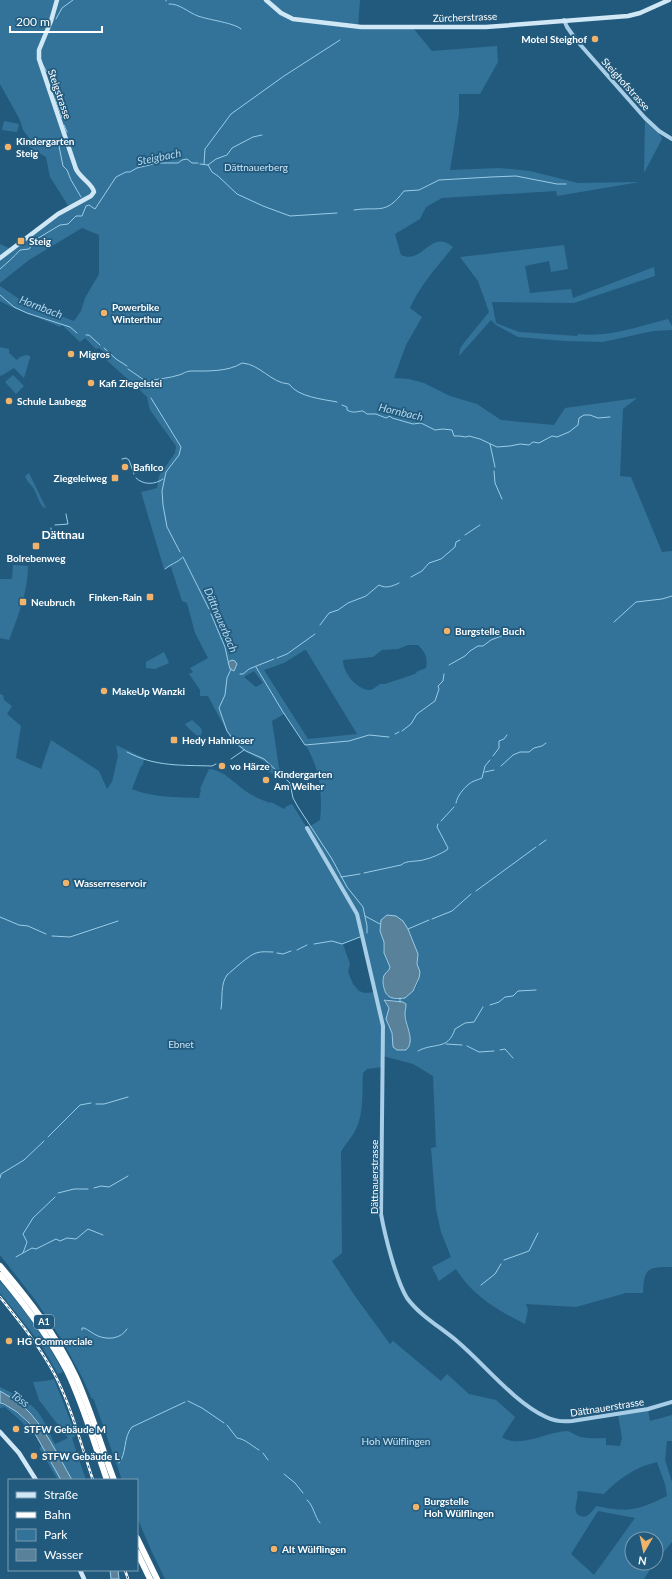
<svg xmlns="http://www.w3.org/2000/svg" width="672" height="1579" viewBox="0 0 672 1579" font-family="Lato,sans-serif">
  <rect width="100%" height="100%" fill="#225a7d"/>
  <g fill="#337399" fill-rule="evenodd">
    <path d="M0,0H360L358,27L413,28L432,51L497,46L498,62L480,94H459V115L450,170L499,168L530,171L578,183L640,182L557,196L556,191L442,198L426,207L420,219L395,234L401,255C423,265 431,228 453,247C437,267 420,285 410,308L422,317L406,345L394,378L409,379L424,383L450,396L477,404L501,420L554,425L565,408L637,398L623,409L620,476L631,477L662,552L672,551V1267C647,1267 644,1268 643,1293H626L576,1307L526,1304L528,1310L525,1324C497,1310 473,1296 456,1269L439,1281L432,1267L451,1257L441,1232L436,1209L431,1148L436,1147L433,1076L413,1064L383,1056V1067L367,1069L363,1073C362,1091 364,1113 356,1129C352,1138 345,1144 341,1152L342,1253L332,1261L355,1296L390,1344L393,1341L441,1381L447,1374L469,1394L496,1400L515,1417L502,1437C519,1449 547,1432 566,1431C571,1431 576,1436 581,1437C589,1439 598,1438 606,1438V1445L620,1446L622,1438L618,1414L648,1409L650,1421L672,1415V1441H667L665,1460L672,1482V1542L656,1561V1539H632V1563H654L644,1579H165L151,1550L137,1517V1480H122L94,1400L91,1397L83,1379L62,1340L36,1301L0,1255V694L3,695L4,700L12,706L7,714L21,726L16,758L41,769L51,740L99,771L107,789L112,782L118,756L116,745L144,758L143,765L141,766L132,789C153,798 176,797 199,798L201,790L200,789L209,769C224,770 235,784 247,792C254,797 263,800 270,803L271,802L284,809L287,806L292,804L307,828L320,820C322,803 321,781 315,765C309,746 295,730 284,714L272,721L279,768L282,770L276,776L268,771L267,763L242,750L232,741L208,696H200V690L189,674L193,672L190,668L208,658L195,633L187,603L182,601L171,567L164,569L141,492L157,488L159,476L175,453L176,446L150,410L147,397L142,392L102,356L105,353L99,348L96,349L85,338L80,342L62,325L60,327C41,318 20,312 0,301V286L25,303L74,321L81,311L85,298L99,274V235L82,228L29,260L0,283V244L11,249L69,207L50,177L46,157L24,144V141L29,138L23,130L20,120L0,84ZM408,645H418C425,652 428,657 426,668L418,671L415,674L385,684H380C377,686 372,691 368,690C356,688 343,673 343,660L373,657L382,650L398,649ZM305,650H306L357,734L308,739L264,670L284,663ZM233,660L236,661L237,665L234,671L230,669L229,664ZM254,671L263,683L256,687L244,677ZM390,915C406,916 414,940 417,953C418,958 417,962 417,966C418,970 420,974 419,978C419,986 411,994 405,998C391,999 384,997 383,983C382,980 383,976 385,974C387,971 389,971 390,967L385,957L383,949L384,941L380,931L381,920L384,917ZM363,936L375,992L365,993L359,991L353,984L348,972L350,964L343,944ZM384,999L403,1002L406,1005L405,1014L410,1033L409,1047L393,1045L392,1033L387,1023V1016L389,1008L384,1002ZM657,1462L665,1484L667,1496C639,1510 628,1513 596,1506C591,1513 586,1521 577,1514C573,1506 579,1500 577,1492L579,1491L604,1494C619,1478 636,1467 657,1462ZM598,1511L635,1518L594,1575L571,1554Z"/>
    <path d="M4,121L19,124L17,132L2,130Z"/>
    <path d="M645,121L661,136L662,139L644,173Z"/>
    <path d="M564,245L568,269L551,272L549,261L525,266L530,293L571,289L573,298L654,267L655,276L574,303L492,302L496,323L519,332L577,336L578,334C608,338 639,326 668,319L672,326V330L653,331L603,342L565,341L518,337L496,325L491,320L459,356L460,349L463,344L489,312L478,281L460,257Z"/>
    <path d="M0,347L9,349V353L17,360L20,357L26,355L30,356V358L24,378L14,368L1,376L0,375Z"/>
    <path d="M13,375L24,386L16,394L5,382Z"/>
    <path d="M29,473L46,508L43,507C38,501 37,493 32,486C29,483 27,481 25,476Z"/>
    <path d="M13,565L28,566C28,592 18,616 9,640L0,638V579H12Z"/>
    <path d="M164,652L169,663L155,669L146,668V662Z"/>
    <path d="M192,720L201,728L202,732L200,737C196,736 187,727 185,724Z"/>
    <path d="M0,1281C24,1310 46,1338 63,1372L58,1374L40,1343L0,1293Z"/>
    <path d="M54,1379L76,1435L72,1438L86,1480H72C59,1457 43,1424 24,1407C17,1400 8,1396 0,1391V1387C12,1393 28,1400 37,1411C45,1421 49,1433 55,1444L68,1438L39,1400L33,1382L45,1381Z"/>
    <path d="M0,1404C15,1407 27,1420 34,1434L31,1435L22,1422L5,1407L0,1408Z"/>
    <path d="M42,1446L61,1480H58L39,1448Z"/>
  </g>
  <g fill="#59829a" stroke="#9acce7">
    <path d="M232,660L235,661L237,664L234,671L230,669L228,662Z"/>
    <path d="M387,915L396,916L403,921L408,929L418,954L417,964L420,972L419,978L413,991L405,998C390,1000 385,997 383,983C383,980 383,976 385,974C387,971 389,971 390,967L384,953V942L380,931L381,920Z"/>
    <path d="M384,1000L403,1002L406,1004C406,1008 405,1011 405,1014C405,1025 416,1041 406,1050H397L393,1047L392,1033L386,1019L389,1008Z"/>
    <path d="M0,1391C8,1396 17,1400 24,1407C43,1424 59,1457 72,1480H61L29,1423L17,1412L4,1404L0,1403Z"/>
    <path d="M110,1570H118L119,1579H111Z"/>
  </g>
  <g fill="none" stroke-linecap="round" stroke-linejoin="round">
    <g stroke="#9acce7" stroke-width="1">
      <path d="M166,0V1"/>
      <path d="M169,4C179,3 189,13 198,16C209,20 235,23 241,29"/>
      <path d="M56,19L62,8L73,0"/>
      <path d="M43,65L47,72L52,75L56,101L62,118"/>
      <path d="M64,125L67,132"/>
      <path d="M62,139L59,146L63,166L67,170L71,180L81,197"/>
      <path d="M200,164L208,165L212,172L218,176L237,194L263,206L290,216L337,213"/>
      <path d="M204,164L205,149L231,114L284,76L340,40"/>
      <path d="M208,165L216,159L227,155L232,148L253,137L262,135"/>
      <path d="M354,210C379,206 385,216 404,191L419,190L439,180L491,177L516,176L557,184H566"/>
      <path d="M0,269C7,263 14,257 20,250L29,249L35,240L60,225L68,224L76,216H82L86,206L89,205L95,209L116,177L126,172H130L137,168L158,163H178L182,160L187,159L192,163H198"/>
      <path d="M0,295L14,307L27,313L70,327L77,333"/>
      <path d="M86,335H89L100,345"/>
      <path d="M104,348L116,359L127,366"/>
      <path d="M128,369L144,380L148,381C157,379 170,378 179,375C183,374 186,371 191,371C207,371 228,372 242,363C260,364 271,383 289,384C298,397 322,399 337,402"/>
      <path d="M151,398L181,447L179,455L166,472L162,491L163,505L167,527L180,552"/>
      <path d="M342,405L347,407V410C354,414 357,411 363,411L367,414H376L386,418L390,416L392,418L413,424L421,423L435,430L443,429L452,430L454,436H459L466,437L469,436L480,439L497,447L510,446L520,444L529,445L533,442L539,443L552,436L557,437L569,432L578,425L579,418L584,415H590L598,418L610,417"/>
      <path d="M490,444L495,467"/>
      <path d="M122,459L126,458L129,460L134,474"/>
      <path d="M494,471L495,483L502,499"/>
      <path d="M136,478C143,485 155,485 163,479"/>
      <path d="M55,525L68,524L66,514"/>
      <path d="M51,528L52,540"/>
      <path d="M465,535L480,525"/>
      <path d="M183,557L209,609"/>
      <path d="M165,569C170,564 177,563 182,558"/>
      <path d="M411,577L422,571L429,563L441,559L455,547L456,542L460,540"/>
      <path d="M211,614L225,647L228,661"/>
      <path d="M614,622L636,602L662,599L672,596"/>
      <path d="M320,625L329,613L338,610L348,603L366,596L379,585C386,589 393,586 399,583"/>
      <path d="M277,658L287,654L315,634"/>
      <path d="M449,665L465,656L470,651L478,646H483L491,640L514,631"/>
      <path d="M256,667L283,712L305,745L349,741L369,735L389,737"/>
      <path d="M231,669L227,678L225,695L219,708L227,731L236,743L246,751L264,759L290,783L293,798L298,807L332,859L347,887L363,907L367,926V933"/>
      <path d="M240,674H243L249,669L274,659"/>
      <path d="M402,731L411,724L417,714L435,701L439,689L438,686L443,681L444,674"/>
      <path d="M395,734L399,732"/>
      <path d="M127,752C155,767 182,765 212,766L216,764"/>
      <path d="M493,756L499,748V741L504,739L507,735"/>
      <path d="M231,759L244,750"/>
      <path d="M501,766L513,755L520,752H529L534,748L542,746L546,743"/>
      <path d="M485,772L494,770"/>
      <path d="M456,803C457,796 464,788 469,784C472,781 478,780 482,778L485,766L490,760"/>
      <path d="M441,821L454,807"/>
      <path d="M539,845L546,840"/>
      <path d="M364,873L401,865C407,860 415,862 423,860C432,858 440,854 447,850L448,848L437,827L438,824"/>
      <path d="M341,877L360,874"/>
      <path d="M476,891L536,847"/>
      <path d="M365,916L380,924"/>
      <path d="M0,917L19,925L28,926L46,934"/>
      <path d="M432,919L452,911L471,894"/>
      <path d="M408,929L429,920"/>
      <path d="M52,936L70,937L118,921"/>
      <path d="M314,944L332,941L342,944L360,937"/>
      <path d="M297,950L307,945"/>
      <path d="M277,953L283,954L291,951"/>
      <path d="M400,998V1002"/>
      <path d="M490,1005L499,1002L505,997L513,996L518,991L536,990"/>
      <path d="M221,1009C223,998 220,985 227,975C233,970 249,955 256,953C262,951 267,952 273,952"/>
      <path d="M446,1044L462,1045"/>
      <path d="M467,1046L479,1052L494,1051"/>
      <path d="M500,1050L505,1049L513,1058"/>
      <path d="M418,1051C434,1042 448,1051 455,1029L465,1023L474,1022L483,1007"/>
      <path d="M96,1104H104L128,1097"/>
      <path d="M48,1137L80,1105L91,1103"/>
      <path d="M0,1178L1,1174L24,1160L44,1141"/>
      <path d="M94,1188L101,1186L109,1187L128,1176"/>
      <path d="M58,1193L74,1189H88"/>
      <path d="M23,1253L32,1248L36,1249L56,1239L60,1241L67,1238L76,1239L88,1229L103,1235"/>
      <path d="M16,1257L23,1253L27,1242L23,1234L33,1218L55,1197"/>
      <path d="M504,1260L529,1251L538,1233"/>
      <path d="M481,1285L495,1274L501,1264"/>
      <path d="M82,1330V1328H84C89,1330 93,1334 98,1336C108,1340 121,1339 127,1329"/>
      <path d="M188,1401L202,1408L224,1423"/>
      <path d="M227,1425L237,1438C245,1439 252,1446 259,1450"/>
      <path d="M263,1453L268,1460"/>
      <path d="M119,1463C127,1454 123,1437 132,1427L185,1402"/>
      <path d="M284,1474L295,1483L303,1493"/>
      <path d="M307,1500C314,1506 314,1516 320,1523"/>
    </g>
    <g stroke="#a7cee6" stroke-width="4">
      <path d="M564,20L567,27L577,41L645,118L659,131L672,139"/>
      <path d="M307,828L357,914L383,1026L381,1214C385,1236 396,1280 407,1298C420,1316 442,1328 458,1342C485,1365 514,1402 546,1417C554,1421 563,1422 572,1421L648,1409L672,1402"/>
    </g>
    <g stroke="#d0e7f5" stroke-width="4.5">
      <path d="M266,0L281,13L293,19L361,27H486L628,16L640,13L669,0"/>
      <path d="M0,258L58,214L91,196L94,192C93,184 80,178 76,169L39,59V50L51,21L57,0"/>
      <path d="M0,1432L19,1453L36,1480"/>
      <path d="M80,1570L84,1579"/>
    </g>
    <g stroke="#fff" stroke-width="6">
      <path d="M0,1266C29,1300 57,1336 76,1377C91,1410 101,1446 114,1480"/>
      <path d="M0,1275C25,1305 49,1336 67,1371C84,1406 94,1443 107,1480"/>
      <path d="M137,1538L157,1579"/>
      <path d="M137,1552L150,1579"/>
    </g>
    <defs>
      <g id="rail">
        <path d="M0,1297C20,1322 40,1347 55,1375C72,1408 81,1445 93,1480"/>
        <path d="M125,1570L128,1579"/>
      </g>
    </defs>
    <use href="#rail" stroke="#fff" stroke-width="2.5"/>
    <use href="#rail" stroke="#225a7d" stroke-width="1" stroke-dasharray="3" stroke-linecap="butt"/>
  </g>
  <g fill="#f1b269" stroke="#225a7d" stroke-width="1.5">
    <circle cx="595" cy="39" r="4"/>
    <circle cx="8" cy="147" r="4"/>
    <rect x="17" y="237" width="8" height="8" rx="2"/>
    <circle cx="104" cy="313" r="4"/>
    <circle cx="71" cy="354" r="4"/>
    <circle cx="91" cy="383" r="4"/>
    <circle cx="9" cy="401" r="4"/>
    <circle cx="125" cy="467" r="4"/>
    <rect x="111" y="474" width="8" height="8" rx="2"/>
    <rect x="32" y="542" width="8" height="8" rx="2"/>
    <rect x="146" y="593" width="8" height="8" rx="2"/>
    <rect x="19" y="598" width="8" height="8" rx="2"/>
    <circle cx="447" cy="631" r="4"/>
    <circle cx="104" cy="691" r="4"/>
    <rect x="170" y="736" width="8" height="8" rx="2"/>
    <circle cx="222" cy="766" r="4"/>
    <circle cx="266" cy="780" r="4"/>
    <circle cx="66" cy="883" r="4"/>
    <circle cx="9" cy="1341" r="4"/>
    <circle cx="16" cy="1429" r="4"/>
    <circle cx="34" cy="1456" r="4"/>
    <circle cx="416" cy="1507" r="4"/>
    <circle cx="274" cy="1549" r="4"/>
  </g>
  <g text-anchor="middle" stroke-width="3.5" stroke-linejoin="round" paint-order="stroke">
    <rect fill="#225a7d" stroke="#bdced8" stroke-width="1" x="34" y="1315" width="20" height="14" rx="3"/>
    <g font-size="9" font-weight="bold" fill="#fff">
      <text x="44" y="1325">A1</text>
    </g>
    <g font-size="10" fill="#fff" stroke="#225a7d">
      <text transform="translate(465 17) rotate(-2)" y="4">Zürcherstrasse</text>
      <text transform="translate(626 84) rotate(48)" y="4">Steighofstrasse</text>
      <text transform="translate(60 94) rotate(71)" y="4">Steigstrasse</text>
      <text transform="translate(374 1177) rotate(-90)" y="4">Dättnauerstrasse</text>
      <text transform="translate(607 1407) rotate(-9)" y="4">Dättnauerstrasse</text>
    </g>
    <g font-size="10" font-weight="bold" fill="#fff" stroke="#225a7d" text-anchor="start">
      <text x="587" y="43" text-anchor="end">Motel Steighof</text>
      <text x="16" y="145">Kindergarten<tspan x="16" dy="12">Steig</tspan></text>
      <text x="29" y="245">Steig</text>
      <text x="112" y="311">Powerbike<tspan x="112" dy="12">Winterthur</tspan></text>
      <text x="79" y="358">Migros</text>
      <text x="99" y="387">Kafi Ziegelstei</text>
      <text x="17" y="405">Schule Laubegg</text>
      <text x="133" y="471">Bafilco</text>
      <text x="107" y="482" text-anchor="end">Ziegeleiweg</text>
      <text x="36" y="562" text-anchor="middle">Bolrebenweg</text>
      <text x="142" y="601" text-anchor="end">Finken-Rain</text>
      <text x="31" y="606">Neubruch</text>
      <text x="455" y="635">Burgstelle Buch</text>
      <text x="112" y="695">MakeUp Wanzki</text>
      <text x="182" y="744">Hedy Hahnloser</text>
      <text x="230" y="770">vo Härze</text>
      <text x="274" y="778">Kindergarten<tspan x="274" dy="12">Am Weiher</tspan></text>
      <text x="74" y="887">Wasserreservoir</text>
      <text x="17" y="1345">HG Commerciale</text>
      <text x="24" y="1433">STFW Gebäude M</text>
      <text x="42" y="1460">STFW Gebäude L</text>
      <text x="424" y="1505">Burgstelle<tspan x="424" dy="12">Hoh Wülflingen</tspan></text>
      <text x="282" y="1553">Alt Wülflingen</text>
    </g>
    <g font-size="10" fill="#cae5f5" stroke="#225a7d">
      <text x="256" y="171">Dättnauerberg</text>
      <text x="181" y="1048">Ebnet</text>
      <text x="396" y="1445">Hoh Wülflingen</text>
    </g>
    <g font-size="11" font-style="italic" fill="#b2d8ee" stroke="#225a7d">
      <text transform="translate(159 157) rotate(-11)" y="4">Steigbach</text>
      <text transform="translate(41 307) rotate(21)" y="4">Hornbach</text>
      <text transform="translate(401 412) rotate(13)" y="4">Hornbach</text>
      <text transform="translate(221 620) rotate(67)" y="4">Dättnauerbach</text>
      <text transform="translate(20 1399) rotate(35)" y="4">Töss</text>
    </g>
    <g font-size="12" font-weight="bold" fill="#fff" stroke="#225a7d">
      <text x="63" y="539">Dättnau</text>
    </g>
  </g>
  <rect x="8" y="1479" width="130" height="92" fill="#225a7d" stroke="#7a9cb1"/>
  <rect x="16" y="1492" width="20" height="6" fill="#d0e7f5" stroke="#7a9cb1"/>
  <text x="44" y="1499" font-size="12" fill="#ffffff">Straße</text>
  <rect x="16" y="1512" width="20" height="6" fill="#ffffff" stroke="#7a9cb1"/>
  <text x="44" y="1519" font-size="12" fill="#ffffff">Bahn</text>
  <rect x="16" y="1529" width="20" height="12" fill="#337399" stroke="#7a9cb1"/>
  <text x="44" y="1539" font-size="12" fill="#ffffff">Park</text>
  <rect x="16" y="1549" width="20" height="12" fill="#59829a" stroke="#7a9cb1"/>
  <text x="44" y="1559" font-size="12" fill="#ffffff">Wasser</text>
  <g transform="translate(644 1551) rotate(189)"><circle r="19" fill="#225a7d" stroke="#7a9cb1"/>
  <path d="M0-3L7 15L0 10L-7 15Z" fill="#f1b269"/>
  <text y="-6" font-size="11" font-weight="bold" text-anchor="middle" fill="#ffffff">N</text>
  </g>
  <path d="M10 26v6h92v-6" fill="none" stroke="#ffffff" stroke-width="2"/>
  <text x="16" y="26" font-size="12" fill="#ffffff" stroke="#225a7d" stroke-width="3" paint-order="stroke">200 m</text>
</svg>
